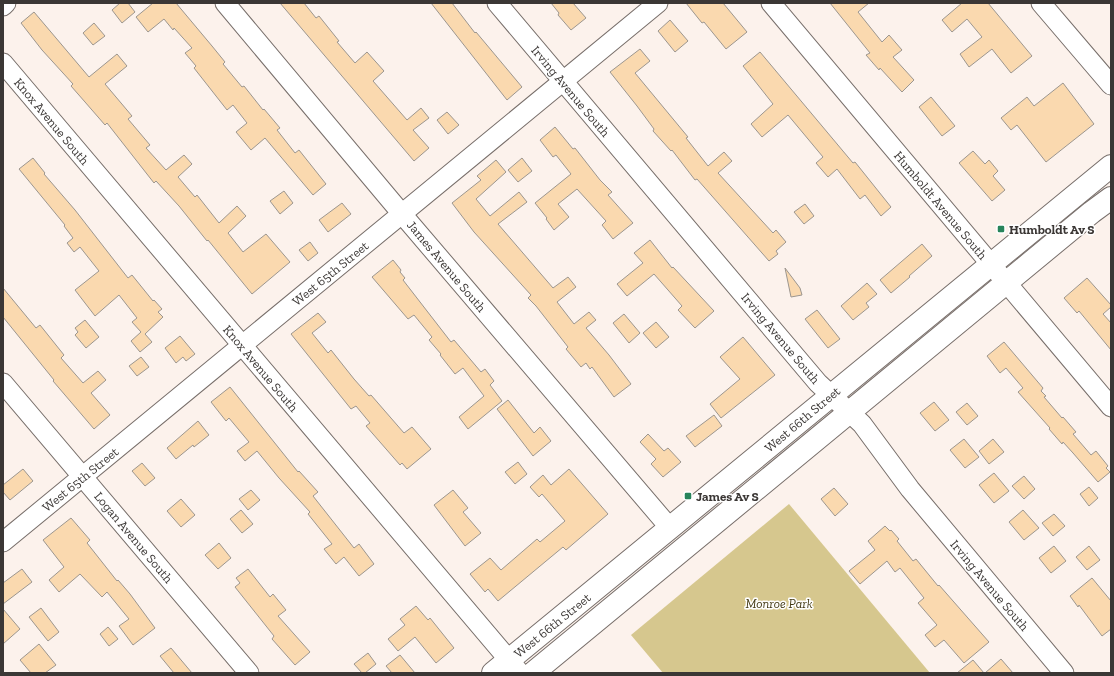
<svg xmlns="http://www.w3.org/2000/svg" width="1114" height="676" viewBox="0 0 1114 676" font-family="'Zilla Slab',serif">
  <rect width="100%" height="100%" fill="#fcf2ec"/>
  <path fill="#d6c78e" d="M789,504L930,673H663L631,635Z"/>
  <g fill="#fad9af" stroke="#9c968f">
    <path d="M120,3H128L135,12L122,23L112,10Z"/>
    <path d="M153,3H176L212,46L225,62L223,64L242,87L244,86L263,110L264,109L280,128L277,130L295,153L299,150L326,184L313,195L265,138L251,150L236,132L247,123L233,105L227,110L194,68L196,66L185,53L192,48L174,28L173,30L164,19L148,32L136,17Z"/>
    <path d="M280,3H304L316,18L319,16L339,41L337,42L355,63L367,52L384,71L373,81L407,120L421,108L429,118L413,130L429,148L414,161Z"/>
    <path d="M431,3H452L475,33L476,32L522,87L507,100Z"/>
    <path d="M551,3H573L586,18L571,30L558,15L559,13Z"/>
    <path d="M686,3H723L747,32L726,49L704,22L702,23Z"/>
    <path d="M830,3H869L858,12L882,42L889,35L902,50L893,57L914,80L902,92L880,68L879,70L866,55L870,53Z"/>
    <path d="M962,3H988L1032,56L1011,73L992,49L969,67L960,54L982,37L967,19L952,32L942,20Z"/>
    <path d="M34,12L89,77L117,54L127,66L105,84L132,116L128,119L150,145L146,148L166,170L184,155L192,164L178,177L195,197L197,195L219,223L237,206L246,216L228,233L243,252L266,234L290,262L252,294L208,240L207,241L179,206L156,181L154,183L107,123L105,125L85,102L71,86L73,84L42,50L21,23Z"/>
    <path d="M670,20L688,41L675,52L658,31Z"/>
    <path d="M94,23L105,36L93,45L83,33Z"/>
    <path d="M640,49L650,61L635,73L688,137L686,138L708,166L724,152L732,161L718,173L773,233L776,230L786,242L776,251L778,254L769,261L697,179L695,180L672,150L671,151L653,131L654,129L637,106L610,72Z"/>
    <path d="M760,52L853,163L855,162L891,207L881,216L865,195L860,199L837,169L828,177L816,163L823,157L788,115L762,137L751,124L773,104L743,66Z"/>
    <path d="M1063,83L1094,124L1046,162L1017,125L1011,130L1001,118L1027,97L1034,106Z"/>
    <path d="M931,97L955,126L942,136L919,107Z"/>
    <path d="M447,112L459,125L448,134L437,120Z"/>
    <path d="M555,127L573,149L575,148L600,180L612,192L608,195L633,223L613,239L602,225L606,221L577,189L558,204L569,217L554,230L546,219L547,218L535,203L571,174L556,155L553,157L540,140Z"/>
    <path d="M973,151L985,164L989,160L998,171L993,176L1005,190L992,201L959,163Z"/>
    <path d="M33,158L45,173L44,174L75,210L128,278L132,275L153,301L154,300L162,309L158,312L163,317L145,334L152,342L140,352L131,341L141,332L132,322L137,318L119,295L95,316L75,290L99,271L80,247L74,252L67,243L73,238L64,226L65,225L19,169Z"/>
    <path d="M522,158L532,171L518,182L508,170Z"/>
    <path d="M496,160L506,172L476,199L490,216L519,192L527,202L498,224L553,288L568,277L576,287L557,302L574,324L589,312L596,320L586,328L609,355L631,384L614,397L592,367L590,369L586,363L581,367L566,349L568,347L536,306L528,298L531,295L474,232L452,203L481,180L477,176Z"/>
    <path d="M284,191L293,203L280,214L270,201Z"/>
    <path d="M342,203L351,214L328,232L319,220Z"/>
    <path d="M805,204L814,216L804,224L794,212Z"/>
    <path d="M650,240L672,268L673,267L714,311L695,328L678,310L682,306L654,274L627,296L617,284L643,263L634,253Z"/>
    <path d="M310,242L318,253L308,261L299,250Z"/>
    <path d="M922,244L932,256L909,276L910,277L891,293L880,280Z"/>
    <path d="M393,260L401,270L400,272L405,278L403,280L451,342L454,340L481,372L485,369L494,381L490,385L502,401L468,429L459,417L484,396L463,368L455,374L440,355L441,354L429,340L432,337L414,315L408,319L372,277Z"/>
    <path d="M785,268L800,288L802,295L791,297Z"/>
    <path d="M1087,278L1111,305V307L1103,314L1111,323V350L1079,311L1077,313L1064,298Z"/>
    <path d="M867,283L877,294L866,303L869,307L853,320L841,306Z"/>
    <path d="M3,288L36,328L40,325L64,355L61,358L83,383L98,371L106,380L91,393L110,415L94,429L53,381L54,380L3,317Z"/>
    <path d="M817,310L840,339L828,348L805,319Z"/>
    <path d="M318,313L326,322L312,333L328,353L331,350L354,379L369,396L371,395L404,433L412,427L431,449L407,469L402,463L400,465L366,426L370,423L356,406L351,409L291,334Z"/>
    <path d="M624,314L640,333L629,343L613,323Z"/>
    <path d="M85,320L99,337L86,348L75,335L78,332L75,328Z"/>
    <path d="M656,322L669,337L656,348L643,333Z"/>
    <path d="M180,336L195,354L186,361L183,357L176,363L165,348Z"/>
    <path d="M743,337L775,375L721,418L710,404L740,379L720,357Z"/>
    <path d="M1004,342L1043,388L1041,391L1046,396L1044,397L1062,418L1063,417L1076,432L1073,434L1091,455L1096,451L1108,466L1106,468L1110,472L1098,482L1073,453L1063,442L1062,444L1049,429L1050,428L1018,392L1023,388L1006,368L1000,373L987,356Z"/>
    <path d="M141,357L149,367L137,376L129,366Z"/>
    <path d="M230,387L298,472L299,471L318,492L313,496L354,548L359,544L374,564L359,576L344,557L336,564L324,549L332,544L308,514L310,512L279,478L257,451L245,461L237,451L249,442L229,418L226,421L211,402Z"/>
    <path d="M508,400L534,433L540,427L551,441L533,456L497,409Z"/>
    <path d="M934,402L949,420L935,431L920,413Z"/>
    <path d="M967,403L978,416L967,425L956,412Z"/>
    <path d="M714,415L722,426L695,447L686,436Z"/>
    <path d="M198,421L209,435L194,447L193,445L176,459L167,448Z"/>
    <path d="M648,434L664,451L668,448L681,462L663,477L651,464L656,459L640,442Z"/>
    <path d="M964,439L979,457L965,468L950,450Z"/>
    <path d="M993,439L1004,452L989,464L979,451Z"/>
    <path d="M518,462L527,474L515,484L505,472Z"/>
    <path d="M142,463L155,478L145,486L132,471Z"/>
    <path d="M23,469L33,481L10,500L3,492V485Z"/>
    <path d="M569,469L608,514L566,550L563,547L498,601L488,589L485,592L470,574L490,558L501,570L537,539L540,542L565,521L542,494L539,497L530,487L543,475L551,485Z"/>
    <path d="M994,473L1009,491L994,503L979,485Z"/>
    <path d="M1024,476L1035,489L1024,499L1012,486Z"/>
    <path d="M1089,487L1098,498L1089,506L1080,494Z"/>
    <path d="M834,488L848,504L835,516L821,499Z"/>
    <path d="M251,490L260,500L248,510L239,499Z"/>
    <path d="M453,490L468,508L463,512L481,533L465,546L434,505Z"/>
    <path d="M181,499L195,515L181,527L167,511Z"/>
    <path d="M241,510L253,524L242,533L230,519Z"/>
    <path d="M1023,510L1039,528L1024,540L1009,522Z"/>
    <path d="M1054,514L1065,526L1053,536L1042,523Z"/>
    <path d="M71,518L90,540L87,543L117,581L118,580L130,594L155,628L133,645L119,626L129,619L107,592L102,597L80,574L59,592L49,580L64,567L43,540Z"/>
    <path d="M885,526L890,531L891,530L899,539L897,541L913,561L916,559L938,586L939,585L989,642L964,663L944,640L935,647L925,635L937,625L918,603L924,598L900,568L895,572L887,561L860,584L849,571L875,550L868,541Z"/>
    <path d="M219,543L231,558L218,569L205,555Z"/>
    <path d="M1054,546L1066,561L1051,573L1039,558Z"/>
    <path d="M1089,546L1100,560L1087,570L1076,557Z"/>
    <path d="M22,569L32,582L3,604V583Z"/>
    <path d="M248,569L270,597L273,594L286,610L278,616L310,652L295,665L272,639L274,636L235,587L240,583L236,578Z"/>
    <path d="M1092,578L1111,601V629L1102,636L1079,605L1078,607L1070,596Z"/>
    <path d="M416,606L428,620L430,618L454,648L436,663L415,637L398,651L388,639L405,625L400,619Z"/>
    <path d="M41,608L59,632L48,641L29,617Z"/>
    <path d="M3,609L20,629L3,644Z"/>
    <path d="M108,627L118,639L109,646L100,634Z"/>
    <path d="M39,644L56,665L45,673H31L20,660Z"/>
    <path d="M171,648L192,673H174L160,656Z"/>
    <path d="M368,653L376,664L365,673H362L354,664Z"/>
    <path d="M400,655L415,673H392L386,666Z"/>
    <path d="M1001,659L1013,673H985Z"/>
    <path d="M973,660L984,673H957Z"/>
  </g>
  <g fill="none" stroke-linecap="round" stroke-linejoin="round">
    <defs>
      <g id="minor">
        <path d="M225,3L402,214L670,528"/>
        <path d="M497,3L818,383L862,424L910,489L1064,673"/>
        <path d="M771,3L1111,407"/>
        <path d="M1041,3L1111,85"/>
        <path d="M3,6L6,3"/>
        <path d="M3,63L520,673"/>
        <path d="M3,383L249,673"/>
        <path d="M3,542L658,3"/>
      </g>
      <g id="major">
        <path d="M493,673L1111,166"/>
        <path d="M533,673L1092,212L1111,198"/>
      </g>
    </defs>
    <use href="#minor" stroke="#776e6a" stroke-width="21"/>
    <use href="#major" stroke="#776e6a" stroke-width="24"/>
    <use href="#minor" stroke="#fff" stroke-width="19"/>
    <use href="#major" stroke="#fff" stroke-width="22"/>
  </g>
  <g fill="#27845b" stroke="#fff" stroke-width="1.5">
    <rect x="997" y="225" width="8" height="8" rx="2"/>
    <rect x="684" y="492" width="8" height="8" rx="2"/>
  </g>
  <g text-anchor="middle" stroke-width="3" stroke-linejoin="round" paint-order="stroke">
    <g font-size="13" fill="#3b3735" stroke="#fff">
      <text transform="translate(571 91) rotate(50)" y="5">Irving Avenue South</text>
      <text transform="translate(52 121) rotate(50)" y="5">Knox Avenue South</text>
      <text transform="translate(941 205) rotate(50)" y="5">Humboldt Avenue South</text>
      <text transform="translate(447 266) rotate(50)" y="5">James Avenue South</text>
      <text transform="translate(330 273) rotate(-39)" y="5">West 65th Street</text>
      <text transform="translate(781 338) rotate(50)" y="5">Irving Avenue South</text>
      <text transform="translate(261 368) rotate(50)" y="5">Knox Avenue South</text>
      <text transform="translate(802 419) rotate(-40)" y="5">West 66th Street</text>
      <text transform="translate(80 479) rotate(-39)" y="5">West 65th Street</text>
      <text transform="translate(134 537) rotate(50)" y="5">Logan Avenue South</text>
      <text transform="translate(990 585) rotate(50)" y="5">Irving Avenue South</text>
      <text transform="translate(552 625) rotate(-39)" y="5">West 66th Street</text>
    </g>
    <g font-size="13" font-weight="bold" fill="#3b3735" stroke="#fff" text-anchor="start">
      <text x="1009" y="234">Humboldt Av S</text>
      <text x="696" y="501">James Av S</text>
    </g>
    <g font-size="13" font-style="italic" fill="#423812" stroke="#fff">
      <text x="779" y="608">Monroe Park</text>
    </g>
  </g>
  <rect width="1114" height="676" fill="none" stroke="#3b3735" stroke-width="8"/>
</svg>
